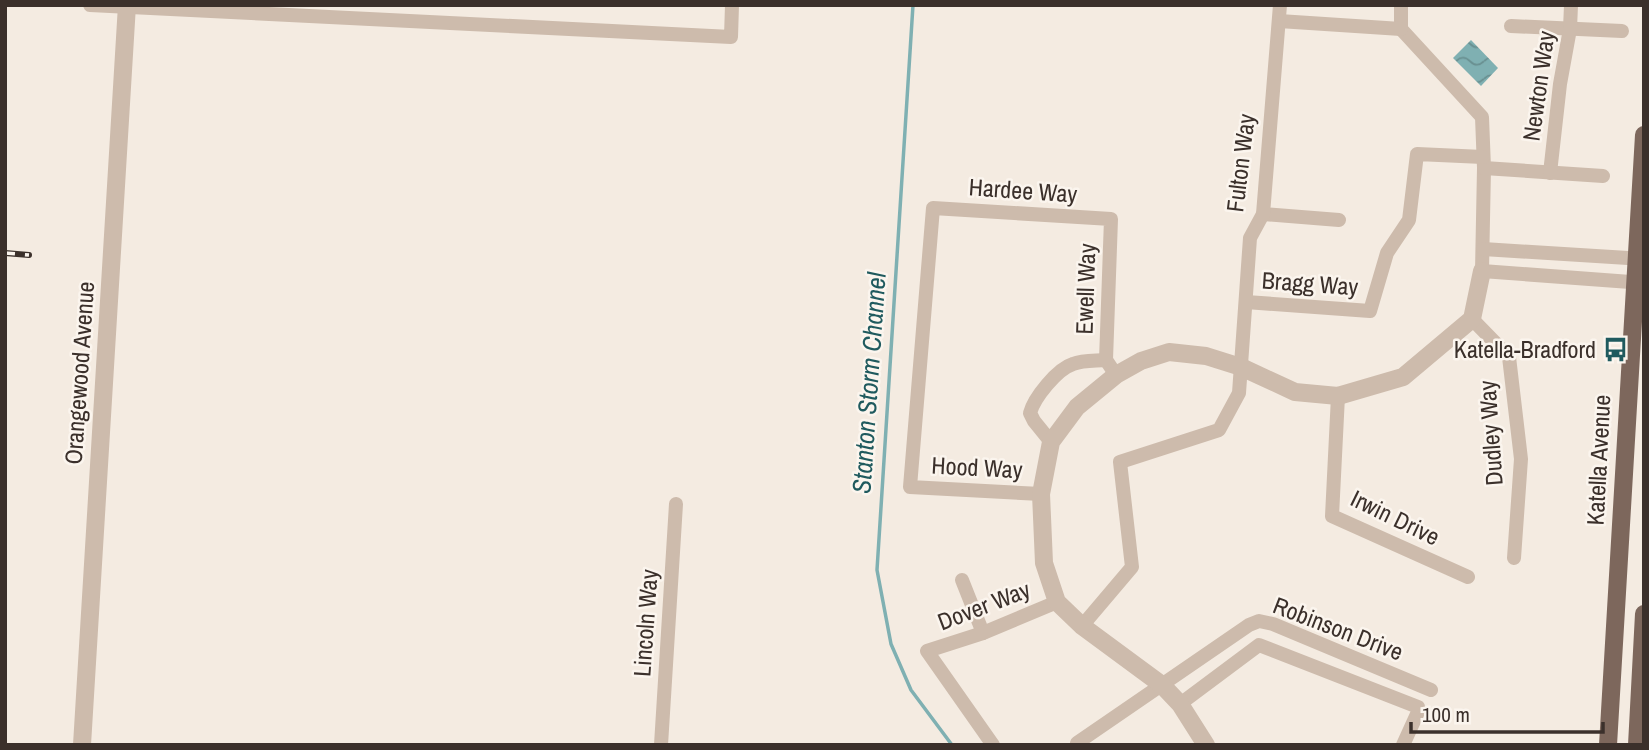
<svg xmlns="http://www.w3.org/2000/svg" width="1649" height="750" viewBox="0 0 1649 750" font-family="'Archivo Narrow',sans-serif">
  <defs>
    <pattern id="water-waves" width="16" height="10" patternUnits="userSpaceOnUse" patternTransform="scale(1.75)"><rect width="16" height="10" fill="#7fb0b2"/><path d="M0 5q4-4 8 0t8 0" fill="none" stroke="#699091"/></pattern>
  </defs>
  <rect width="100%" height="100%" fill="#f4ebe1"/>
  <path fill="url(#water-waves)" d="M1471,40L1498,68L1481,86L1453,58Z"/>
  <g fill="none" stroke-linecap="round" stroke-linejoin="round">
    <path stroke="#7fb0b2" stroke-width="3.5" d="M913,5L877,570L891,644L911,690L952,745"/>
    <g stroke="#cdbbac" stroke-width="14">
      <path d="M90,5L731,37L732,5"/>
      <path d="M1401,5V29L1482,117L1484,168L1482,271L1644,283"/>
      <path d="M1279,21L1401,29"/>
      <path d="M1511,26L1622,31"/>
      <path d="M1484,168L1603,176"/>
      <path d="M1550,173L1560,84L1570,29L1571,5"/>
      <path d="M1263,214L1339,220"/>
      <path d="M1483,249L1644,259"/>
      <path d="M1246,302L1370,311L1387,253L1409,220L1417,154L1483,157"/>
      <path d="M1472,319L1509,357L1521,459L1514,558"/>
      <path d="M1338,396L1332,516L1468,577"/>
      <path d="M1051,442L1034,421L1030,413C1034,398 1057,369 1073,364C1083,360 1095,361 1106,360"/>
      <path d="M1041,494L910,487L933,208L1111,219L1106,360L1116,375"/>
      <path d="M962,580L983,633"/>
      <path d="M1082,626L1132,567L1120,462L1219,430L1239,393L1250,238L1263,214L1280,5"/>
      <path d="M1180,704L1259,645L1418,707V712L1403,745"/>
      <path d="M1077,743L1249,625L1259,621L1273,624L1431,690"/>
      <path d="M661,745L676,504"/>
      <path d="M993,745L927,651L983,633L1057,602"/>
    </g>
    <g stroke="#cdbbac" stroke-width="18">
      <path d="M82,745L127,5"/>
      <path d="M1206,745L1180,704L1162,685L1082,626L1057,602L1044,563L1041,494L1051,442L1077,407L1116,375L1141,361L1169,352L1206,356L1241,367L1295,392L1338,396L1403,377L1472,319L1482,271"/>
    </g>
    <g stroke="#7d675c" stroke-width="18">
      <path d="M1608,745L1644,135"/>
      <path d="M1637,745L1644,614"/>
    </g>
    <defs>
      <path id="rail" d="M5,253L29,255"/>
    </defs>
    <use href="#rail" stroke="#3b302b" stroke-width="6"/>
    <use href="#rail" stroke="#fbf5ee" stroke-width="3.5" stroke-dasharray="10" stroke-linecap="butt"/>
  </g>
  <defs>
    <symbol id="bus-bare" viewBox="-9 -9 18 18"><path d="M-5-6H5V4H4V6H2V4H-2V6H-4V4H-5ZM-3.5-4V0h7V-4ZM-3.5 1.2v1.5H-2V1.2ZM2 1.2v1.5H3.5V1.2Z" fill="#1f5a5e" stroke="#fbf5ee" stroke-width="2.5" paint-order="stroke"/></symbol>
  </defs>
  <g fill-rule="evenodd">
    <use href="#bus-bare" x="1598" y="332" width="35" height="35"/>
  </g>
  <g text-anchor="middle" stroke-width="5" stroke-linejoin="round" paint-order="stroke">
    <g font-size="24" fill="#3b302b" stroke="#fbf5ee">
      <text transform="translate(1539 86) rotate(-82)" y="8">Newton Way</text>
      <text transform="translate(1241 163) rotate(-83)" y="8">Fulton Way</text>
      <text transform="translate(1023 191) rotate(4)" y="8">Hardee Way</text>
      <text transform="translate(1310 284) rotate(4)" y="8">Bragg Way</text>
      <text transform="translate(1086 289) rotate(-88)" y="8">Ewell Way</text>
      <text transform="translate(80 373) rotate(-86)" y="8">Orangewood Avenue</text>
      <text transform="translate(1491 433) rotate(-94)" y="8">Dudley Way</text>
      <text transform="translate(1599 460) rotate(-87)" y="8">Katella Avenue</text>
      <text transform="translate(977 468) rotate(3)" y="8">Hood Way</text>
      <text transform="translate(1395 518) rotate(26)" y="8">Irwin Drive</text>
      <text transform="translate(984 606) rotate(-21)" y="8">Dover Way</text>
      <text transform="translate(646 623) rotate(-86)" y="8">Lincoln Way</text>
      <text transform="translate(1338 629) rotate(21)" y="8">Robinson Drive</text>
    </g>
    <g font-size="24" fill="#3b302b" stroke="#fbf5ee" text-anchor="end">
      <text x="1596" y="358">Katella-Bradford</text>
    </g>
    <g font-size="26" font-style="italic" fill="#1f5a5e" stroke="#fbf5ee">
      <text transform="translate(869 383) rotate(-86)" y="9">Stanton Storm Channel</text>
    </g>
  </g>
  <rect width="1649" height="750" fill="none" stroke="#3b302b" stroke-width="14"/>
  <path d="M1411 722v10h192v-10" fill="none" stroke="#3b302b" stroke-width="3.5"/>
  <text x="1422" y="722" font-size="21" fill="#3b302b" stroke="#fbf5ee" stroke-width="5" paint-order="stroke">100 m</text>
</svg>
